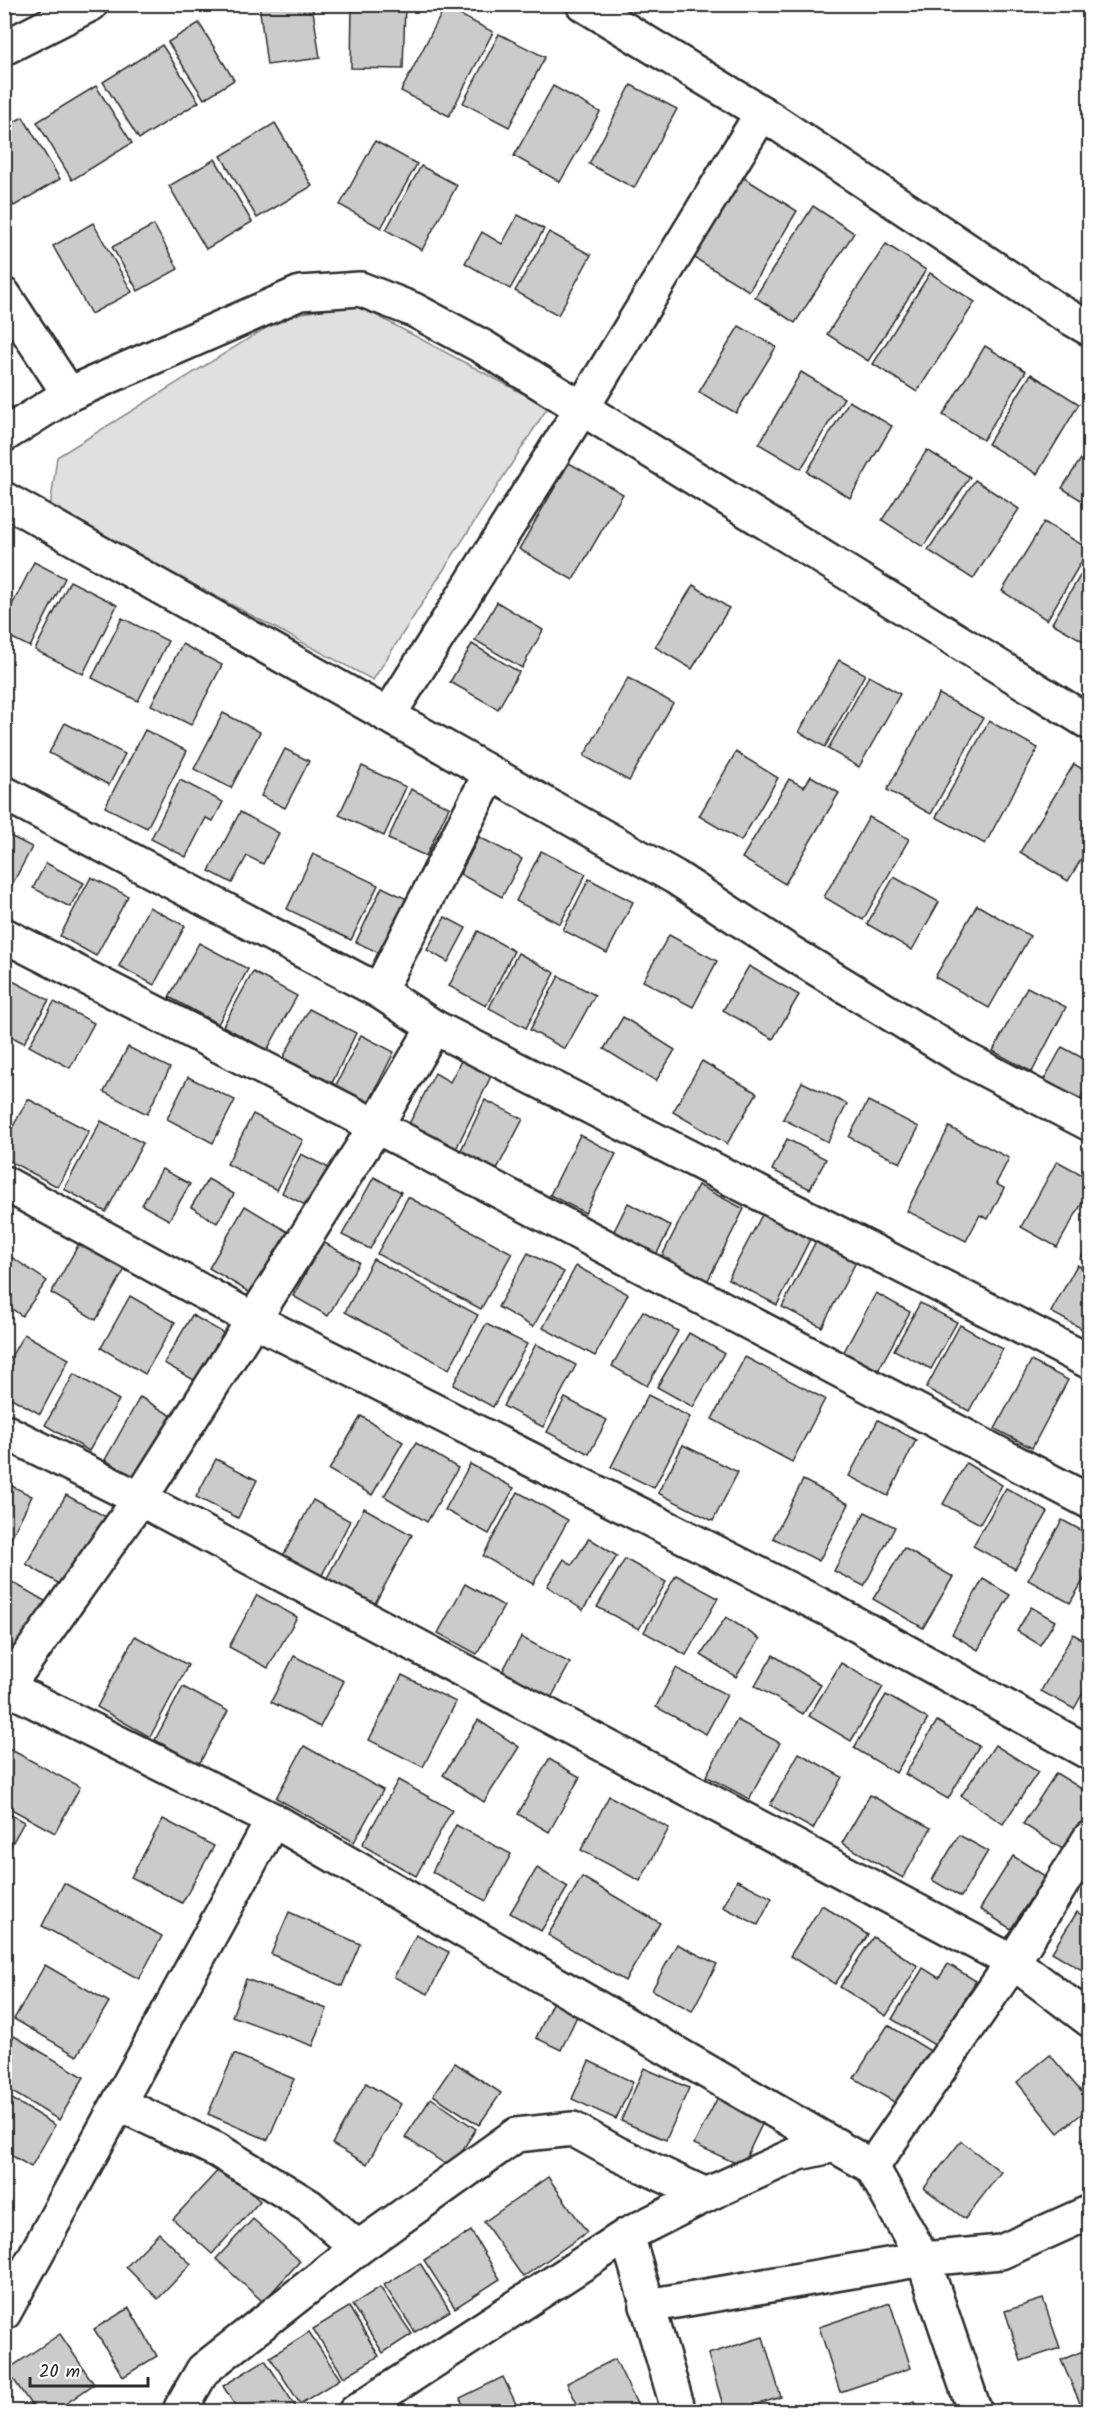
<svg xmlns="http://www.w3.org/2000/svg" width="1094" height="2416" viewBox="0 0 1094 2416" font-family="Kalam,sans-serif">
  <rect width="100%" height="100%" fill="#fff"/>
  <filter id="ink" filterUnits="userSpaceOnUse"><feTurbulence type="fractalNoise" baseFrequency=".0167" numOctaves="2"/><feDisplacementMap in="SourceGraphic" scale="12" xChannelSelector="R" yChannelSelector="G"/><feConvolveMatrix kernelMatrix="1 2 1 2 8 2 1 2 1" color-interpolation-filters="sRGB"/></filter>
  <g filter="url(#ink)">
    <path fill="#e0e0e0" stroke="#868686" stroke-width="1.5" d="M355,304L548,407L373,680L50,508L57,457L285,316Z"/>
    <g fill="#cbcbcb" stroke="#2b2b2b" stroke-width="1.5">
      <path d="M259,4H312L320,58L267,65Z"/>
      <path d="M352,4H405L403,69L351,68Z"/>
      <path d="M445,7L493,32L449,116L401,91Z"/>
      <path d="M199,23L234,80L204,99L168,42Z"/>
      <path d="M499,34L545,57L509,127L463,103Z"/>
      <path d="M162,45L199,102L139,139L103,82Z"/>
      <path d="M631,85L677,109L634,188L589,164Z"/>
      <path d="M96,86L132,143L72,180L37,122Z"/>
      <path d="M553,86L600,112L560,182L514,156Z"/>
      <path d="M23,117L60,179L14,206L4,191V127Z"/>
      <path d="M275,123L312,186L257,218L221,156Z"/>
      <path d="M375,141L417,164L381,228L340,205Z"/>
      <path d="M215,159L252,222L206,249L169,186Z"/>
      <path d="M421,166L457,185L422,250L386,230Z"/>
      <path d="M741,176L797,211L749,291L693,257Z"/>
      <path d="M813,206L854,233L795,323L755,297Z"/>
      <path d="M518,215L544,229L510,289L465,263L482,232L502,244Z"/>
      <path d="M93,223L132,292L91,314L53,246Z"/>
      <path d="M154,225L178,269L138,291L112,247Z"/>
      <path d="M549,232L591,255L558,315L515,291Z"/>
      <path d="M886,244L926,270L868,361L827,334Z"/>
      <path d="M930,273L975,302L917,392L873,364Z"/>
      <path d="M739,326L776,347L736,413L699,392Z"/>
      <path d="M985,346L1026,371L983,440L943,415Z"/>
      <path d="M801,372L844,398L801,469L759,444Z"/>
      <path d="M1031,374L1079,404L1037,474L988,444Z"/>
      <path d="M849,401L892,426L850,498L807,472Z"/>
      <path d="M1090,445V506L1062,488Z"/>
      <path d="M927,450L970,477L923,547L882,520Z"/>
      <path d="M569,463L623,494L573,580L519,549Z"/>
      <path d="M975,480L1019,509L973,579L928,550Z"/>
      <path d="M1044,522L1089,549L1047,620L1002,591Z"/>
      <path d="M1090,559V645L1052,623Z"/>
      <path d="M34,562L65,578L30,647L4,634V621Z"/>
      <path d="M70,581L117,605L83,674L35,650Z"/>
      <path d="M693,585L729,608L692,669L655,647Z"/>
      <path d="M497,602L543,630L522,668L475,640Z"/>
      <path d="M122,618L168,641L138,701L92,678Z"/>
      <path d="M182,644L222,665L191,725L151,705Z"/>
      <path d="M472,644L519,672L498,709L450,682Z"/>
      <path d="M839,660L865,674L825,747L799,732Z"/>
      <path d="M869,676L900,694L859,767L828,749Z"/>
      <path d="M628,678L673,703L629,781L584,756Z"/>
      <path d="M939,694L983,718L931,814L887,790Z"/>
      <path d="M223,713L260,732L231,788L194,769Z"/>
      <path d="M989,721L1038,748L985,844L936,817Z"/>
      <path d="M65,723L125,754L109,785L49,753Z"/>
      <path d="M145,730L187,751L147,828L105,807Z"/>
      <path d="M285,749L309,761L285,808L261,796Z"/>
      <path d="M736,752L778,778L741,841L699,816Z"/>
      <path d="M1074,764L1090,774V845L1068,881L1020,852Z"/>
      <path d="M362,766L406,787L384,836L339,815Z"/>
      <path d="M811,776L839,793L785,884L742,858L789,779L804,787Z"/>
      <path d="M180,780L223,802L213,821L206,818L186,857L151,839Z"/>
      <path d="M411,789L449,807L426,856L388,839Z"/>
      <path d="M240,812L279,833L263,864L247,856L232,883L209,871Z"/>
      <path d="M869,817L909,839L863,920L824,897Z"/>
      <path d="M4,833L32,847L4,900Z"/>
      <path d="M479,837L522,859L502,897L460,874Z"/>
      <path d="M541,851L586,874L560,924L516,901Z"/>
      <path d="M313,854L378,885L351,940L287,909Z"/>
      <path d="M46,863L84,883L70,907L33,888Z"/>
      <path d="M91,877L128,896L96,956L60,936Z"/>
      <path d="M894,877L939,902L912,950L867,924Z"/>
      <path d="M589,879L633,902L607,953L563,930Z"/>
      <path d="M382,887L407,899L381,954L356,942Z"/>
      <path d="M977,905L1030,936L989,1008L935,977Z"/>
      <path d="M149,907L185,926L154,985L119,966Z"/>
      <path d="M445,917L466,928L448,962L427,950Z"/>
      <path d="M478,931L514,951L486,1006L449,986Z"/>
      <path d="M669,935L717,961L693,1007L643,981Z"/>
      <path d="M199,943L248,969L218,1024L169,997Z"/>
      <path d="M518,953L555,973L526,1028L489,1008Z"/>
      <path d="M749,966L799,995L773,1039L723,1010Z"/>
      <path d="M253,972L297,996L267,1050L223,1026Z"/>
      <path d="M559,976L595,995L565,1049L530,1030Z"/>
      <path d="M7,978L49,1000L24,1043L4,1033V982Z"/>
      <path d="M1027,987L1066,1007L1032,1072L993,1051Z"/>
      <path d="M54,1002L94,1023L70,1068L29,1046Z"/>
      <path d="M309,1009L356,1033L332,1083L283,1058Z"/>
      <path d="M623,1017L675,1050L656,1081L604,1049Z"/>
      <path d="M361,1035L394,1052L369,1102L336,1085Z"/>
      <path d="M128,1047L170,1068L147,1114L104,1092Z"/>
      <path d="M1062,1047L1090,1062V1082L1077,1104L1041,1085Z"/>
      <path d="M462,1059L492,1074L456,1149L409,1124L435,1073L450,1082Z"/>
      <path d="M702,1061L757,1093L727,1144L673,1112Z"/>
      <path d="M188,1077L235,1100L213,1143L167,1119Z"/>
      <path d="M802,1082L847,1104L828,1142L783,1119Z"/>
      <path d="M28,1099L89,1131L58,1187L4,1158V1143Z"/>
      <path d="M485,1100L523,1119L496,1171L460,1152Z"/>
      <path d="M868,1101L919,1127L900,1163L849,1137Z"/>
      <path d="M253,1114L303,1140L277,1190L227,1164Z"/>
      <path d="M101,1121L143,1143L106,1212L64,1189Z"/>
      <path d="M949,1127L1009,1158L996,1184L1004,1188L988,1219L980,1215L966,1241L907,1211Z"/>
      <path d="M580,1135L616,1154L585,1213L550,1195Z"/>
      <path d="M787,1139L826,1159L810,1189L772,1170Z"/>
      <path d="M301,1154L331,1169L311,1208L282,1193Z"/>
      <path d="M1057,1161L1090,1179V1189L1057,1247L1021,1227Z"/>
      <path d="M162,1169L190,1184L169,1220L142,1205Z"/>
      <path d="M374,1177L401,1192L370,1249L342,1235Z"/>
      <path d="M208,1179L234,1194L217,1223L191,1207Z"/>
      <path d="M698,1185L744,1209L704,1288L658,1264Z"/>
      <path d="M408,1197L512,1253L481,1309L377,1254Z"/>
      <path d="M628,1203L671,1226L655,1257L612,1235Z"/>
      <path d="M245,1206L293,1235L257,1297L209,1268Z"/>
      <path d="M763,1213L810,1239L777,1305L728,1279Z"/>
      <path d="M816,1241L856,1262L822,1327L782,1307Z"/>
      <path d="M80,1242L125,1269L96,1320L51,1293Z"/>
      <path d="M323,1242L359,1262L328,1316L293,1296Z"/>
      <path d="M1090,1243V1264L1080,1259Z"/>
      <path d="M4,1252L47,1281L22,1316L4,1303Z"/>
      <path d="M528,1253L564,1272L533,1327L498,1307Z"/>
      <path d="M373,1259L478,1315L449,1369L345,1312Z"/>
      <path d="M1077,1265L1090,1272V1333L1051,1312Z"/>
      <path d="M576,1266L628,1294L595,1356L543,1328Z"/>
      <path d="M876,1293L910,1312L875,1376L841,1357Z"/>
      <path d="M130,1296L175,1322L145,1374L101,1348Z"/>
      <path d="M920,1303L957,1322L931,1369L894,1350Z"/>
      <path d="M643,1311L678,1331L647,1386L612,1366Z"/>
      <path d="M192,1315L227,1335L199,1383L164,1363Z"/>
      <path d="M486,1324L527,1344L493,1407L453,1385Z"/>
      <path d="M960,1325L1003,1349L969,1411L926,1388Z"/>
      <path d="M689,1333L724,1353L693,1407L657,1387Z"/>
      <path d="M24,1334L69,1359L40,1414L4,1394V1369Z"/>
      <path d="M536,1344L576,1365L543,1427L503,1406Z"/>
      <path d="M745,1357L825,1399L792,1462L712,1419Z"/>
      <path d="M1031,1361L1068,1380L1032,1448L995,1429Z"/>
      <path d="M74,1374L119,1400L89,1451L45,1425Z"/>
      <path d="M648,1395L690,1417L654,1488L611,1467Z"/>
      <path d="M140,1397L172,1416L136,1478L105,1460Z"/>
      <path d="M565,1398L607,1420L589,1454L547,1432Z"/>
      <path d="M361,1416L403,1442L372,1495L329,1470Z"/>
      <path d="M878,1420L916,1440L888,1496L849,1476Z"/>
      <path d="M416,1443L458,1468L427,1522L384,1496Z"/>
      <path d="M683,1445L738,1472L713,1521L658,1493Z"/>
      <path d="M216,1459L257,1480L238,1518L196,1497Z"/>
      <path d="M966,1463L1002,1485L980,1524L943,1504Z"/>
      <path d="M470,1464L514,1488L489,1534L445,1510Z"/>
      <path d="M803,1480L849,1504L819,1561L773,1538Z"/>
      <path d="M4,1482L32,1496L5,1550H4Z"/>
      <path d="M1006,1488L1048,1512L1015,1569L973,1546Z"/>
      <path d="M518,1492L568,1520L533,1584L483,1556Z"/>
      <path d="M66,1495L106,1517L66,1588L26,1564Z"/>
      <path d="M313,1500L350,1521L320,1579L282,1558Z"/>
      <path d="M364,1508L412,1535L373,1607L326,1580Z"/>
      <path d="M865,1512L895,1527L864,1586L834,1571Z"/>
      <path d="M1062,1520L1090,1535V1569L1070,1603L1028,1580Z"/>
      <path d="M589,1538L617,1556L583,1610L547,1586L564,1559L572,1565Z"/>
      <path d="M904,1548L953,1577L923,1628L873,1599Z"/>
      <path d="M625,1559L666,1582L639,1629L597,1607Z"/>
      <path d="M676,1575L718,1598L686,1655L644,1632Z"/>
      <path d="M5,1578L45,1601L8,1666L4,1664Z"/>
      <path d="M983,1579L1010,1595L978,1650L952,1634Z"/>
      <path d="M465,1584L504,1606L477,1654L438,1633Z"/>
      <path d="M257,1595L297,1617L268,1668L229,1647Z"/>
      <path d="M1031,1607L1055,1621L1040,1645L1017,1631Z"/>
      <path d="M726,1617L760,1639L736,1677L701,1655Z"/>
      <path d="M1073,1634L1090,1644V1680L1074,1709L1041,1691Z"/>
      <path d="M135,1636L188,1665L150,1737L97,1707Z"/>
      <path d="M521,1637L570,1663L550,1700L501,1674Z"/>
      <path d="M773,1655L821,1685L803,1714L755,1686Z"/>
      <path d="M294,1656L344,1681L320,1727L271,1702Z"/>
      <path d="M841,1663L883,1687L851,1741L809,1716Z"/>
      <path d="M676,1668L727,1695L706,1734L656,1707Z"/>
      <path d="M402,1675L456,1702L423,1767L369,1740Z"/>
      <path d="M183,1687L228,1711L199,1764L155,1740Z"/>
      <path d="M886,1695L928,1719L896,1773L854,1748Z"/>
      <path d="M478,1720L519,1747L484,1802L443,1775Z"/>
      <path d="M737,1720L780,1743L749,1799L706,1776Z"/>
      <path d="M937,1721L979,1746L948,1799L905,1774Z"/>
      <path d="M995,1745L1038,1772L1003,1824L961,1796Z"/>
      <path d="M4,1746L80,1787L55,1833L4,1805Z"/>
      <path d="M304,1746L383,1790L354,1842L276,1798Z"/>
      <path d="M799,1753L842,1777L813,1829L770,1805Z"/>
      <path d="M549,1759L580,1777L549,1832L518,1814Z"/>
      <path d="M1056,1773L1090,1794V1810L1064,1850L1023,1824Z"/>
      <path d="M398,1780L452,1810L416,1876L362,1845Z"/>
      <path d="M870,1795L931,1828L903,1878L842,1843Z"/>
      <path d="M609,1796L669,1828L640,1881L581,1850Z"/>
      <path d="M4,1811L24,1822L4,1858Z"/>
      <path d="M163,1819L214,1846L182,1903L131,1877Z"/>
      <path d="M456,1825L511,1854L486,1901L432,1872Z"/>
      <path d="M959,1835L988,1851L961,1897L932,1880Z"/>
      <path d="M1013,1856L1045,1876L1011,1929L980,1909Z"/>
      <path d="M537,1868L568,1887L541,1931L510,1913Z"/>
      <path d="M582,1877L660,1923L625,1981L548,1935Z"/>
      <path d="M737,1880L772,1898L758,1925L723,1907Z"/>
      <path d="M64,1883L162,1936L139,1979L42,1926Z"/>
      <path d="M822,1905L868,1935L835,1984L790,1956Z"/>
      <path d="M289,1912L360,1944L342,1986L271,1954Z"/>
      <path d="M1077,1912L1090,1921V1975L1052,1952Z"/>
      <path d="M416,1935L449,1952L428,1994L394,1977Z"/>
      <path d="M873,1937L918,1966L886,2016L840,1987Z"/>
      <path d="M677,1944L717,1964L692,2011L652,1990Z"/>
      <path d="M948,1964L976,1981L936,2046L892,2019L923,1968L939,1978Z"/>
      <path d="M45,1965L109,2002L77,2056L14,2019Z"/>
      <path d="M246,1979L327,2009L313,2046L232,2016Z"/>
      <path d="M553,2001L579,2012L561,2050L536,2038Z"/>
      <path d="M888,2025L932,2052L899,2105L854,2078Z"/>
      <path d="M14,2036L84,2077L59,2120L4,2087V2053Z"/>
      <path d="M234,2054L294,2079L268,2140L208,2114Z"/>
      <path d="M1050,2055L1090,2102V2107L1058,2133L1017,2082Z"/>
      <path d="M589,2061L633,2082L616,2119L572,2099Z"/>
      <path d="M455,2063L501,2093L479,2125L433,2095Z"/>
      <path d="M644,2068L689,2088L666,2140L621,2121Z"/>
      <path d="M366,2083L401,2104L367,2164L332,2144Z"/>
      <path d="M4,2094L55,2125L31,2167L4,2151Z"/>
      <path d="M718,2097L764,2120L742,2166L694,2144Z"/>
      <path d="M431,2098L476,2129L451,2168L405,2137Z"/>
      <path d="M1090,2134V2152L1081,2140Z"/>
      <path d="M961,2141L1001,2172L965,2219L924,2188Z"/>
      <path d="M222,2166L260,2201L212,2254L173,2219Z"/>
      <path d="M548,2177L587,2232L523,2277L484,2222Z"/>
      <path d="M253,2219L300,2261L263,2302L216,2259Z"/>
      <path d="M471,2231L500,2279L455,2308L424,2260Z"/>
      <path d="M159,2233L191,2264L158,2299L126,2267Z"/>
      <path d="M420,2263L450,2311L415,2332L384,2285Z"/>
      <path d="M380,2287L412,2334L383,2353L352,2305Z"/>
      <path d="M1043,2299L1060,2348L1021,2361L1005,2311Z"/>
      <path d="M890,2303L911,2368L840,2392L819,2327Z"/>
      <path d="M349,2307L379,2356L344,2377L313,2329Z"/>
      <path d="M129,2308L157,2356L123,2377L94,2329Z"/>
      <path d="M309,2332L340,2379L300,2404L270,2357Z"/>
      <path d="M60,2334L94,2384L54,2412H36L7,2370Z"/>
      <path d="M763,2337L781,2397L732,2412H725L708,2354Z"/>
      <path d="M1090,2348V2402L1081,2405L1061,2360Z"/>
      <path d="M615,2359L641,2412H581L567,2383Z"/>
      <path d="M265,2360L296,2407L288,2412H239L223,2386Z"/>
      <path d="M503,2377L520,2412H466L460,2398Z"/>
      <path d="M914,2401L918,2412H886Z"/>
    </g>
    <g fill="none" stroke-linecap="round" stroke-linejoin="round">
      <defs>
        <g id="minor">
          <path d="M4,295L69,394"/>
          <path d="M4,435L69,394L300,293L360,289L414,310L483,347L1090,723"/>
          <path d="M4,499L675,877L788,951L963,1058L1090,1124"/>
          <path d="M388,716L582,408L762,113"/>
          <path d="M4,793L379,991L434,1027L1090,1362"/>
          <path d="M4,935L376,1126L1090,1502"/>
          <path d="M379,991L490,774"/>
          <path d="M4,1183L254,1320L832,1611L1090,1753"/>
          <path d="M4,1431L140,1499L1013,1962L1090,2020"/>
          <path d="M4,1686L273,1820L872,2167L923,2259L975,2412"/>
          <path d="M4,1691L140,1499L376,1126L434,1027"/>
          <path d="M120,2104L217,2150L309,2206L358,2248"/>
          <path d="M872,2167L1013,1962L1090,1838"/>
          <path d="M627,2235L679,2412"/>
          <path d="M647,2306L923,2259L1001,2252L1090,2212"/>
          <path d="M4,2313L273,1820"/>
          <path d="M182,2412L181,2408L203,2370L358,2248L516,2135L573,2129L618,2154L706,2195"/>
          <path d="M355,2412L627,2235L706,2195L799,2153L836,2145"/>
        </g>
        <g id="secondary">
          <path d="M583,4L762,113L1057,310L1090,329"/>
          <path d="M4,48L91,4"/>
        </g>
      </defs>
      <use href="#minor" stroke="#2b2b2b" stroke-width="38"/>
      <use href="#secondary" stroke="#2b2b2b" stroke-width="38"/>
      <use href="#minor" stroke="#fff" stroke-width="33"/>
      <use href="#secondary" stroke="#fff" stroke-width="33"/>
    </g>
  </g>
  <rect width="1094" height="2416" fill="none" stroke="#fff" stroke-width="24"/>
  <rect x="12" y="12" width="1070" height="2392" fill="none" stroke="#2b2b2b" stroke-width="2" filter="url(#ink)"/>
  <path d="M30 2377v9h118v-9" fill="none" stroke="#2b2b2b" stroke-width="3"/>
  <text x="39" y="2377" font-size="18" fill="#2b2b2b" stroke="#ffffff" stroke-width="4.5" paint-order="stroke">20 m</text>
</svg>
